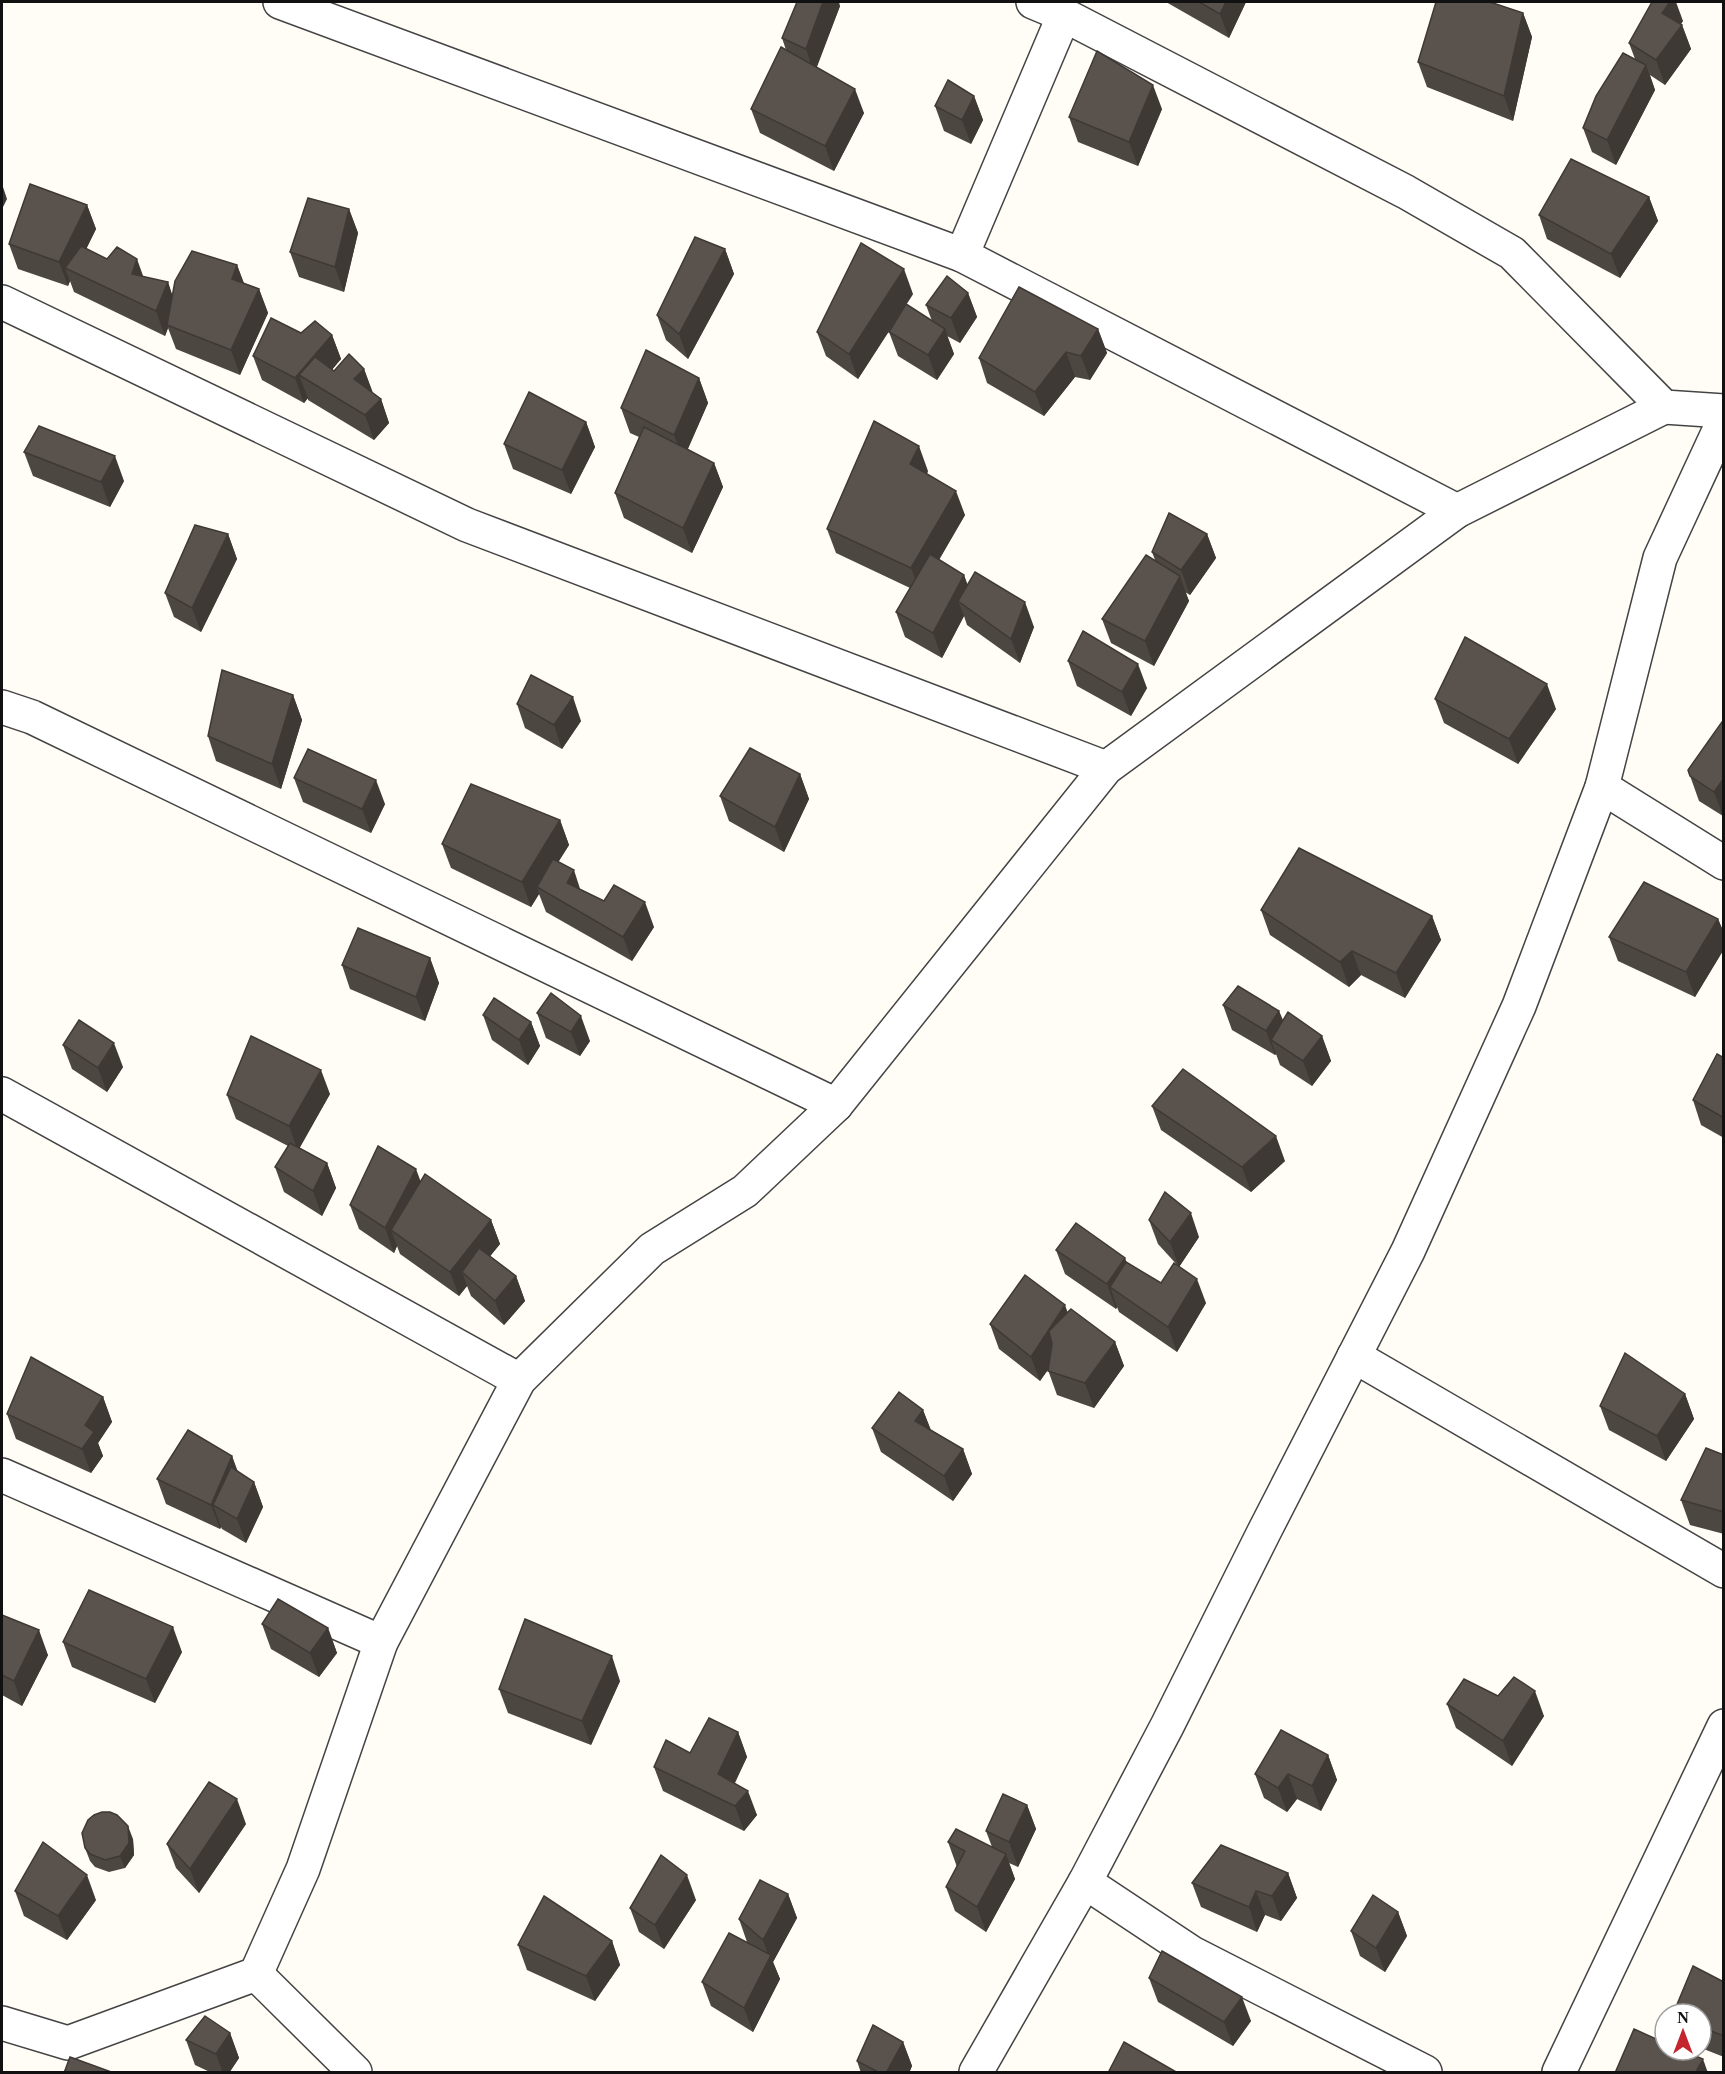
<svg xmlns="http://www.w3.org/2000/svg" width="1725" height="2074" viewBox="0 0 1725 2074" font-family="'Times New Roman',serif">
  <rect width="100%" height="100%" fill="#fffdf5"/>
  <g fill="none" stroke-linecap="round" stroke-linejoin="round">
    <defs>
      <g id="minor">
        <path d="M280,2L962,255L1457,511"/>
        <path d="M1033,2L1064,15L1406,192L1512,253L1664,407L1724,411"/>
        <path d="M962,255L1064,15"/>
        <path d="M2,302L467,525L1106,768"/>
        <path d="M2,707L32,717L836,1105"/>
        <path d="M1602,787L1724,863"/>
        <path d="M2,1094L519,1380"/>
        <path d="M1354,1356L1724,1571"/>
        <path d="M2,1475L381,1642"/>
        <path d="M1085,1882L1192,1953L1425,2072"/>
        <path d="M256,1974L303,1869L381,1642L519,1380L652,1249L745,1191L836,1105L1106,768L1457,511L1664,407"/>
        <path d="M2,2023L68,2043L256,1974L355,2072"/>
        <path d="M976,2072L1085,1882L1167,1726L1264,1532L1408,1251L1519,1006L1602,787L1660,558L1724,420"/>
        <path d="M1559,2072L1724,1726"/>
      </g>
    </defs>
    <use href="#minor" stroke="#444" stroke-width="36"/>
    <use href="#minor" stroke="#fff" stroke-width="33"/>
  </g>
  <g fill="#4d4742">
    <path d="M1166,2H1246L1229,38Z"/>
    <path d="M840,6L817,67L864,113L834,171L760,133L751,109L786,50L782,38Z"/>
    <path d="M1523,13L1532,37L1513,121L1427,87L1418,62Z"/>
    <path d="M1683,21L1681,24L1682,25L1691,49L1665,85L1650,75L1655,90L1616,165L1592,152L1583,128L1635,59L1629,43Z"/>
    <path d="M974,96L983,120L971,144L944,131L935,106Z"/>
    <path d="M1162,109L1138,166L1078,142L1069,117Z"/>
    <path d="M1649,197L1658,221L1620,278L1547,239L1539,215Z"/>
    <path d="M87,205L96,229L86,249L144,277L168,282L172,296L237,265L244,283L259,289L268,313L240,375L176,349L168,328L165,336L74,292L70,281L68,286L18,269L9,244Z"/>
    <path d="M349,209L358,233L344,292L299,277L290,252Z"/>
    <path d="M725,249L734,274L688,359L666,340L657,315Z"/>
    <path d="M968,293L977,317L960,343L947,336L954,354L937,380L898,356L889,332L932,321L926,305Z"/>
    <path d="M913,294L858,379L826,356L817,332Z"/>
    <path d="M1098,329L1107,353L1090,380L1075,377L1044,416L987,383L979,358Z"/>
    <path d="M301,333L332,335L341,359L332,369L334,371L364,369L373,393L381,399L389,423L374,440L308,400V398L304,403L262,380L253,356Z"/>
    <path d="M699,378L708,403L688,449L714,463L723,487L692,553L624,518L615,493L639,437L630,433L621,408Z"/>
    <path d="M586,422L595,447L571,494L513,469L504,444Z"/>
    <path d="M24,452L124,481L110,507L33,476Z"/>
    <path d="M928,471L927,474L965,515L939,560L964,575L967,585L1034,627L1020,663L967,625L964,616L942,658L905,637L896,612L910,588L836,553L827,529Z"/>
    <path d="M228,534L237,559L201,632L174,617L165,593Z"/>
    <path d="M1207,534L1216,558L1190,595L1185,592L1189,601L1154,666L1111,643L1102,619L1155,560L1152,552Z"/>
    <path d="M1068,661L1147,688L1131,716L1077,686Z"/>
    <path d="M293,695L302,720L281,789L216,761L208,736Z"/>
    <path d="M1435,699L1556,709L1518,764L1444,723Z"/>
    <path d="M517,704L581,721L562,749L525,728Z"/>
    <path d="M1724,719L1723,816L1699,801L1688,770Z"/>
    <path d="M800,774L809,799L784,852L729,821L720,796Z"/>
    <path d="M294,778L385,804L371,833L303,802Z"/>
    <path d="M560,820L569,845L558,862L580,889L654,927L632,961L546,912L539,894L531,907L451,868L442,844Z"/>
    <path d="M1261,910L1432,916L1441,940L1405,998L1361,975L1349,987L1270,935Z"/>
    <path d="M1718,919L1724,933V949L1695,997L1618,961L1609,937Z"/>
    <path d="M430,958L439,983L425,1021L350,989L342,965Z"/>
    <path d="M1223,1005L1279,1011L1283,1020L1322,1036L1331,1061L1312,1086L1280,1065L1276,1054L1275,1055L1232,1030Z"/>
    <path d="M537,1013L590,1041L580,1056L546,1038Z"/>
    <path d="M483,1015L531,1022L540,1046L528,1065L492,1040Z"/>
    <path d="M63,1045L123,1067L107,1092L72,1069Z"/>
    <path d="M1724,1058V1138L1701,1125L1693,1100Z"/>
    <path d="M330,1094L299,1148L327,1163L336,1188L322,1216L284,1192L275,1167L288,1146L236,1119L227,1095Z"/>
    <path d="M1152,1106L1285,1161L1251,1192L1161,1130Z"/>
    <path d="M420,1181L491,1220L500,1244L490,1256L516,1276L525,1301L504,1325L471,1296L467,1286L459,1296L400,1254L397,1246L394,1253L359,1229L350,1205Z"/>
    <path d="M1149,1220L1199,1237L1179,1267L1158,1244Z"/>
    <path d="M1056,1250L1125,1258L1126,1262L1161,1283L1206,1303L1177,1352L1119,1312L1117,1307L1116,1309L1065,1274Z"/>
    <path d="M1068,1313L1115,1342L1124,1366L1094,1408L1057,1395L1048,1370L1040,1381L999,1349L990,1324Z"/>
    <path d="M1685,1394L1694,1419L1666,1461L1609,1430L1600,1406Z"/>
    <path d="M103,1397L112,1422L98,1443L103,1456L91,1473L16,1439L7,1414Z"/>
    <path d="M923,1410L931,1430L963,1449L972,1474L953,1501L881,1452L872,1428Z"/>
    <path d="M1724,1455V1534L1690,1525L1681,1500Z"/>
    <path d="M232,1456L237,1471L254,1482L263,1507L246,1543L222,1529L221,1527L220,1529L166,1504L157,1479Z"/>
    <path d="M2,1615L48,1655L22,1706L2,1695Z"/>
    <path d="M262,1624L328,1628L337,1653L319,1677L271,1649Z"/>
    <path d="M63,1642L182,1652L155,1703L72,1667Z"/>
    <path d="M620,1681L591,1745L508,1713L499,1689Z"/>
    <path d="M1498,1696L1544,1716L1512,1766L1456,1728L1447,1704Z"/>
    <path d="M738,1732L747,1757L735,1783L757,1815L744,1831L663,1791L654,1767L690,1753Z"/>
    <path d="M1328,1755L1337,1780L1321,1811L1297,1799L1287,1812L1264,1798L1255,1774Z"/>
    <path d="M1027,1805L1036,1829L1018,1867L1009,1863L1015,1879L986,1932L955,1911L946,1887L957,1867L948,1842L992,1847L986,1831Z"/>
    <path d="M246,1824L199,1893L176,1868L167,1844Z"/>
    <path d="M133,1839L134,1855L125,1868L109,1872L95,1867L90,1861L85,1848Z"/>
    <path d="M1288,1873L1297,1898L1281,1921L1265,1915L1257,1932L1201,1907L1192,1883Z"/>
    <path d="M15,1891L96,1900L67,1940L24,1916Z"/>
    <path d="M788,1894L797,1918L773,1962L780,1979L753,2032L711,2006L702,1982L747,1942L739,1919Z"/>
    <path d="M696,1900L664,1949L639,1932L630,1908Z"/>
    <path d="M1398,1912L1407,1936L1385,1972L1360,1956L1351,1931Z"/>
    <path d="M612,1941L620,1965L595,2001L527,1970L518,1945Z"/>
    <path d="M1149,1978L1251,2021L1233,2046L1158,2002Z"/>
    <path d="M1724,1982V2057L1701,2048V2014Z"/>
    <path d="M230,2033L239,2058L229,2073H212L195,2065L186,2040Z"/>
    <path d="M903,2042L912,2066L909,2073H861L857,2061Z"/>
  </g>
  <g fill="#3f3936">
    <path d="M823,2H839L840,6L814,73L806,49Z"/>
    <path d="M1226,2H1246L1229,38L1220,14Z"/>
    <path d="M1670,2H1676L1683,21L1671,37L1662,13Z"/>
    <path d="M1523,13L1532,37L1513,121L1504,96Z"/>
    <path d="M1682,25L1691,49L1665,85L1656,60Z"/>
    <path d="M1646,65L1655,90L1616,165L1607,140Z"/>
    <path d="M1153,85L1162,109L1138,166L1129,142Z"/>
    <path d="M855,89L864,113L834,171L825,146Z"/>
    <path d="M974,96L983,120L971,144L962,120Z"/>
    <path d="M2,184L7,199L2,209Z"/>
    <path d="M1649,197L1658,221L1620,278L1611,254Z"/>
    <path d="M87,205L96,229L75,272L65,268L70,281L68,286L59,262Z"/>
    <path d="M349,209L358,233L344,292L335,267Z"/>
    <path d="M725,249L734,274L688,359L679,334Z"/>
    <path d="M137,259L146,284L132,274Z"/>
    <path d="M237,265L246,290L232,279Z"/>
    <path d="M904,269L913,294L858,379L849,354Z"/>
    <path d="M168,282L176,306L167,325L168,328L165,336L156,311Z"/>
    <path d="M259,289L268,313L240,375L231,350Z"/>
    <path d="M968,293L977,317L960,343L951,318Z"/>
    <path d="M945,329L954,354L937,380L928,355Z"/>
    <path d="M1098,329L1107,353L1090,380L1081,356Z"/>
    <path d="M332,335L341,359L318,387L299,375L308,398L304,403L295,378Z"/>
    <path d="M1066,352L1075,377L1044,416L1035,392Z"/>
    <path d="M364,369L373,394L354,379Z"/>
    <path d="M699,378L708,403L683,459L674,435Z"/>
    <path d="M381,399L389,423L374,440L365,415Z"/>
    <path d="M586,422L595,447L571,494L562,470Z"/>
    <path d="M919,446L928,471L919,489L910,464Z"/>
    <path d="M115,456L124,481L110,507L101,482Z"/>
    <path d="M714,463L723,487L692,553L683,528Z"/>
    <path d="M956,491L965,515L920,592L911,568Z"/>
    <path d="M228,534L237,559L201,632L192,608Z"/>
    <path d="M1207,534L1216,558L1190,595L1181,570Z"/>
    <path d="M964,575L973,599L958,601L964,616L942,658L933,633Z"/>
    <path d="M1180,576L1189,601L1154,666L1145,641Z"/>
    <path d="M1025,602L1034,627L1020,663L1011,639Z"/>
    <path d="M1138,664L1147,688L1131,716L1122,692Z"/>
    <path d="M1547,684L1556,709L1518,764L1509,739Z"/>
    <path d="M293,695L302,720L281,789L272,764Z"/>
    <path d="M573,697L581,721L562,749L554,725Z"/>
    <path d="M800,774L809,799L784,852L775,827Z"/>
    <path d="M1724,778V815L1723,816L1714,792Z"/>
    <path d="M376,780L385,804L371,833L362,809Z"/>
    <path d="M560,820L569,845L541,890L537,887L539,894L531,907L522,882Z"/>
    <path d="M574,870L582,895L567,883Z"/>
    <path d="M645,902L654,927L632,961L623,937Z"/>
    <path d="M1432,916L1441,940L1405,998L1396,973Z"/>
    <path d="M1718,919L1724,933V949L1695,997L1686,972Z"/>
    <path d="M1352,951L1361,975L1349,987L1340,962Z"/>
    <path d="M430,958L439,983L425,1021L416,997Z"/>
    <path d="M1279,1011L1288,1035L1271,1040L1276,1054L1275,1055L1266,1031Z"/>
    <path d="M581,1016L590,1041L580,1056L571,1032Z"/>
    <path d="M531,1022L540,1046L528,1065L519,1040Z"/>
    <path d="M1322,1036L1331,1061L1312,1086L1303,1061Z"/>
    <path d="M114,1043L123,1067L107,1092L98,1068Z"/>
    <path d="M321,1070L330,1094L298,1151L289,1126Z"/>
    <path d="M1276,1136L1285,1161L1251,1192L1242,1167Z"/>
    <path d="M327,1163L336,1188L322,1216L313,1191Z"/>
    <path d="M416,1169L425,1193L391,1230L397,1246L394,1253L385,1228Z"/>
    <path d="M1191,1213L1199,1237L1179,1267L1170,1242Z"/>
    <path d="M491,1220L500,1244L471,1280L462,1272L467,1286L459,1296L450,1272Z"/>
    <path d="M1125,1258L1134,1283L1110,1287L1117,1307L1116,1309L1107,1284Z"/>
    <path d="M516,1276L525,1301L504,1325L495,1301Z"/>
    <path d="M1197,1279L1206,1303L1177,1352L1168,1327Z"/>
    <path d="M1065,1305L1074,1330L1040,1381L1031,1357Z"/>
    <path d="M1115,1342L1124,1366L1094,1408L1085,1383Z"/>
    <path d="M1685,1394L1694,1419L1666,1461L1657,1436Z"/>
    <path d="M103,1397L112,1422L98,1443L103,1456L91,1473L82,1449L85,1425Z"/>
    <path d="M923,1410L932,1434L915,1421Z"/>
    <path d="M963,1449L972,1474L953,1501L944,1476Z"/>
    <path d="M232,1456L241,1480L213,1505L221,1527L220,1529L211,1505Z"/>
    <path d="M254,1482L263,1507L246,1543L237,1519Z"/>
    <path d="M173,1627L182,1652L155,1703L146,1679Z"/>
    <path d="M328,1628L337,1653L319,1677L310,1653Z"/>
    <path d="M39,1630L48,1655L22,1706L14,1681Z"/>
    <path d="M612,1656L620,1681L591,1745L582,1721Z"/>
    <path d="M1535,1691L1544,1716L1512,1766L1503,1741Z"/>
    <path d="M738,1732L747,1757L727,1798L718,1774Z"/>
    <path d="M1328,1755L1337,1780L1321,1811L1312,1786Z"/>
    <path d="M1288,1774L1297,1799L1287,1812L1278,1788Z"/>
    <path d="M748,1791L757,1815L744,1831L735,1806Z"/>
    <path d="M237,1799L246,1824L199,1893L190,1869Z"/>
    <path d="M1027,1805L1036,1829L1018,1867L1009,1842Z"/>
    <path d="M128,1826L133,1839L134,1855L125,1868L120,1856Z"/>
    <path d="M1006,1854L1015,1879L986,1932L977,1907Z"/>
    <path d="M1288,1873L1297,1898L1281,1921L1272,1896Z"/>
    <path d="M87,1875L96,1900L67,1940L58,1916Z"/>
    <path d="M687,1875L696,1900L664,1949L655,1925Z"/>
    <path d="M1256,1891L1265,1915L1257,1932L1249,1907Z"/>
    <path d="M788,1894L797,1918L773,1962L780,1979L753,2032L744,2008L769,1957L763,1940Z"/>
    <path d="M1398,1912L1407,1936L1385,1972L1376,1948Z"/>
    <path d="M612,1941L620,1965L595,2001L586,1976Z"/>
    <path d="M1242,1997L1251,2021L1233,2046L1224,2022Z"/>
    <path d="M230,2033L239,2058L229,2073H223L216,2054Z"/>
    <path d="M903,2042L912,2066L909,2073H886Z"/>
    <path d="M1703,2059L1708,2073H1695Z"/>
  </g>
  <g fill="#5a524d" stroke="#3f3936" stroke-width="1.5">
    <path d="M797,2H823L806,49L782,38Z"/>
    <path d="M1199,2H1226L1220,14Z"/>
    <path d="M1436,2H1490L1523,13L1504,96L1418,62Z"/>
    <path d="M1652,2H1670L1662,13L1682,25L1656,60L1629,43Z"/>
    <path d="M781,47L855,89L825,146L751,109Z"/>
    <path d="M1097,51L1153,85L1129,142L1069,117Z"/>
    <path d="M1623,53L1646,65L1607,140L1583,128L1596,96Z"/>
    <path d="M948,80L974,96L962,120L935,106Z"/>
    <path d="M1571,159L1649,197L1611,254L1539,215Z"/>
    <path d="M30,184L87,205L59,262L9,244Z"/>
    <path d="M308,198L349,209L335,267L290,252Z"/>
    <path d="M695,237L725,249L679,334L657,315Z"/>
    <path d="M861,243L904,269L849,354L817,332Z"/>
    <path d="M81,246L107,259L117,247L137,259L132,274L168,282L156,311L65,268Z"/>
    <path d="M192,251L237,265L232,279L259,289L231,350L167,325L175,281Z"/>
    <path d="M947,276L968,293L951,318L926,305Z"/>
    <path d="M1019,287L1098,329L1081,356L1066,352L1035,392L979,358Z"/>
    <path d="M906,304L945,329L928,355L889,332Z"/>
    <path d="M271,318L301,333L315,321L332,335L295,378L253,356Z"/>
    <path d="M646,350L699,378L674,435L621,408Z"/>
    <path d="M349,354L364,369L354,379L381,399L365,415L299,375L315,357L334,371Z"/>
    <path d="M529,392L586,422L562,470L504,444Z"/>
    <path d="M874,421L919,446L910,464L956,491L911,568L827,529Z"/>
    <path d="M39,426L115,456L101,482L24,452Z"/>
    <path d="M644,427L714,463L683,528L615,493Z"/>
    <path d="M1169,513L1207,534L1181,570L1152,552Z"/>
    <path d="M195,525L228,534L192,608L165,593Z"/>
    <path d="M930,554L964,575L933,633L896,612Z"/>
    <path d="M1146,555L1180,576L1145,641L1102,619Z"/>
    <path d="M975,572L1025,602L1011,639L958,601Z"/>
    <path d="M1083,631L1138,664L1122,692L1068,661Z"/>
    <path d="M1465,637L1547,684L1509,739L1435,699Z"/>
    <path d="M222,670L293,695L272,764L208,736Z"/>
    <path d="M531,675L573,697L554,725L517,704Z"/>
    <path d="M1724,719V778L1714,792L1690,776L1688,770Z"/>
    <path d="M750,748L800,774L775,827L720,796Z"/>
    <path d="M308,749L376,780L362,809L294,778Z"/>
    <path d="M471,784L560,820L522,882L442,844Z"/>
    <path d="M1299,848L1432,916L1396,973L1352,951L1340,962L1261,910Z"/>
    <path d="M553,859L574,870L567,883L604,901L614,885L645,902L623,937L537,887Z"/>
    <path d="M1644,882L1718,919L1686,972L1609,937Z"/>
    <path d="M358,928L430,958L416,997L342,965Z"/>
    <path d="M1238,986L1279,1011L1266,1031L1223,1005Z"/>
    <path d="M551,993L581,1016L571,1032L537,1013Z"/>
    <path d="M494,998L531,1022L519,1040L483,1015Z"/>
    <path d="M1288,1012L1322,1036L1303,1061L1271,1040Z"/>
    <path d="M79,1020L114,1043L98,1068L63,1045Z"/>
    <path d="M251,1036L321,1070L289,1126L227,1095Z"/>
    <path d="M1717,1054L1724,1058V1118L1693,1100Z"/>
    <path d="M1183,1069L1276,1136L1242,1167L1152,1106Z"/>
    <path d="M290,1143L327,1163L313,1191L275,1167Z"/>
    <path d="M378,1146L416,1169L385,1228L350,1205Z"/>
    <path d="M425,1174L491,1220L450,1272L391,1230Z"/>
    <path d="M1165,1192L1191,1213L1170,1242L1149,1220Z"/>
    <path d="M1076,1223L1125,1258L1107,1284L1056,1250Z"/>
    <path d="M479,1248L516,1276L495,1301L462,1272Z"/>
    <path d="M1126,1262L1161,1283L1174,1263L1197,1279L1168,1327L1110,1287Z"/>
    <path d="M1025,1275L1065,1305L1031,1357L990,1324Z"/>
    <path d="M1071,1309L1115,1342L1085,1383L1048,1371L1052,1344L1049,1331Z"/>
    <path d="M1625,1353L1685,1394L1657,1436L1600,1406Z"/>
    <path d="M31,1357L103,1397L85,1425L94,1432L82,1449L7,1414Z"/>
    <path d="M899,1392L923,1410L915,1421L963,1449L944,1476L872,1428Z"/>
    <path d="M188,1430L232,1456L211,1505L157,1479Z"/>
    <path d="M1706,1448L1724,1455V1512L1681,1500Z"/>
    <path d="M231,1467L254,1482L237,1519L213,1505Z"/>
    <path d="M89,1590L173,1627L146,1679L63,1642Z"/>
    <path d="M278,1599L328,1628L310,1653L262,1624Z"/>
    <path d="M2,1615L39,1630L14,1681L2,1675Z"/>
    <path d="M525,1619L612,1656L582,1721L499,1689Z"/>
    <path d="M1514,1677L1535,1691L1503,1741L1447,1704L1464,1679L1498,1696Z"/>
    <path d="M709,1718L738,1732L718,1774L748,1791L735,1806L654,1767L666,1740L690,1753Z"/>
    <path d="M1281,1730L1328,1755L1312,1786L1288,1774L1278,1788L1255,1774Z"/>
    <path d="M209,1782L237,1799L190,1869L167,1844Z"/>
    <path d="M1003,1794L1027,1805L1009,1842L986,1831Z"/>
    <path d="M102,1812H110L117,1815L128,1826L129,1843L120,1856L105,1860L90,1854L85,1848L82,1833L88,1820L94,1815Z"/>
    <path d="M956,1829L1006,1854L977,1907L946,1887L965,1851L948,1842Z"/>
    <path d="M43,1842L87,1875L58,1916L15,1891Z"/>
    <path d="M1221,1845L1288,1873L1272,1896L1256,1891L1249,1907L1192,1883Z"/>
    <path d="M661,1855L687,1875L655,1925L630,1908Z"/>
    <path d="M760,1880L788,1894L763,1940L739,1919Z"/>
    <path d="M1373,1895L1398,1912L1376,1948L1351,1931Z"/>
    <path d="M544,1896L612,1941L586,1976L518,1945Z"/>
    <path d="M729,1933L771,1955L744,2008L702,1982Z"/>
    <path d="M1162,1951L1242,1997L1224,2022L1149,1978Z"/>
    <path d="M1693,1966L1724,1982V2036L1701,2027V2014H1673Z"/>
    <path d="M205,2016L230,2033L216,2054L186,2040Z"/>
    <path d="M873,2025L903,2042L886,2073H880L857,2061Z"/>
    <path d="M1634,2029L1665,2043V2050H1682L1703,2059L1695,2073H1615Z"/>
    <path d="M1124,2042L1178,2073H1108Z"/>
    <path d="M70,2057L114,2073H64Z"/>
  </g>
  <rect width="1725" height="2074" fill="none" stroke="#111111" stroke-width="6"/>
  <g transform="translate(1683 2032)"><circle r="28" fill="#ffffff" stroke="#a0a0a0" stroke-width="1.5"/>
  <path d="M0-4.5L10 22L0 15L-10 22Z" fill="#c4262e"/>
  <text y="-9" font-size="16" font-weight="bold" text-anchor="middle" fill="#111111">N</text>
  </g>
</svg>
